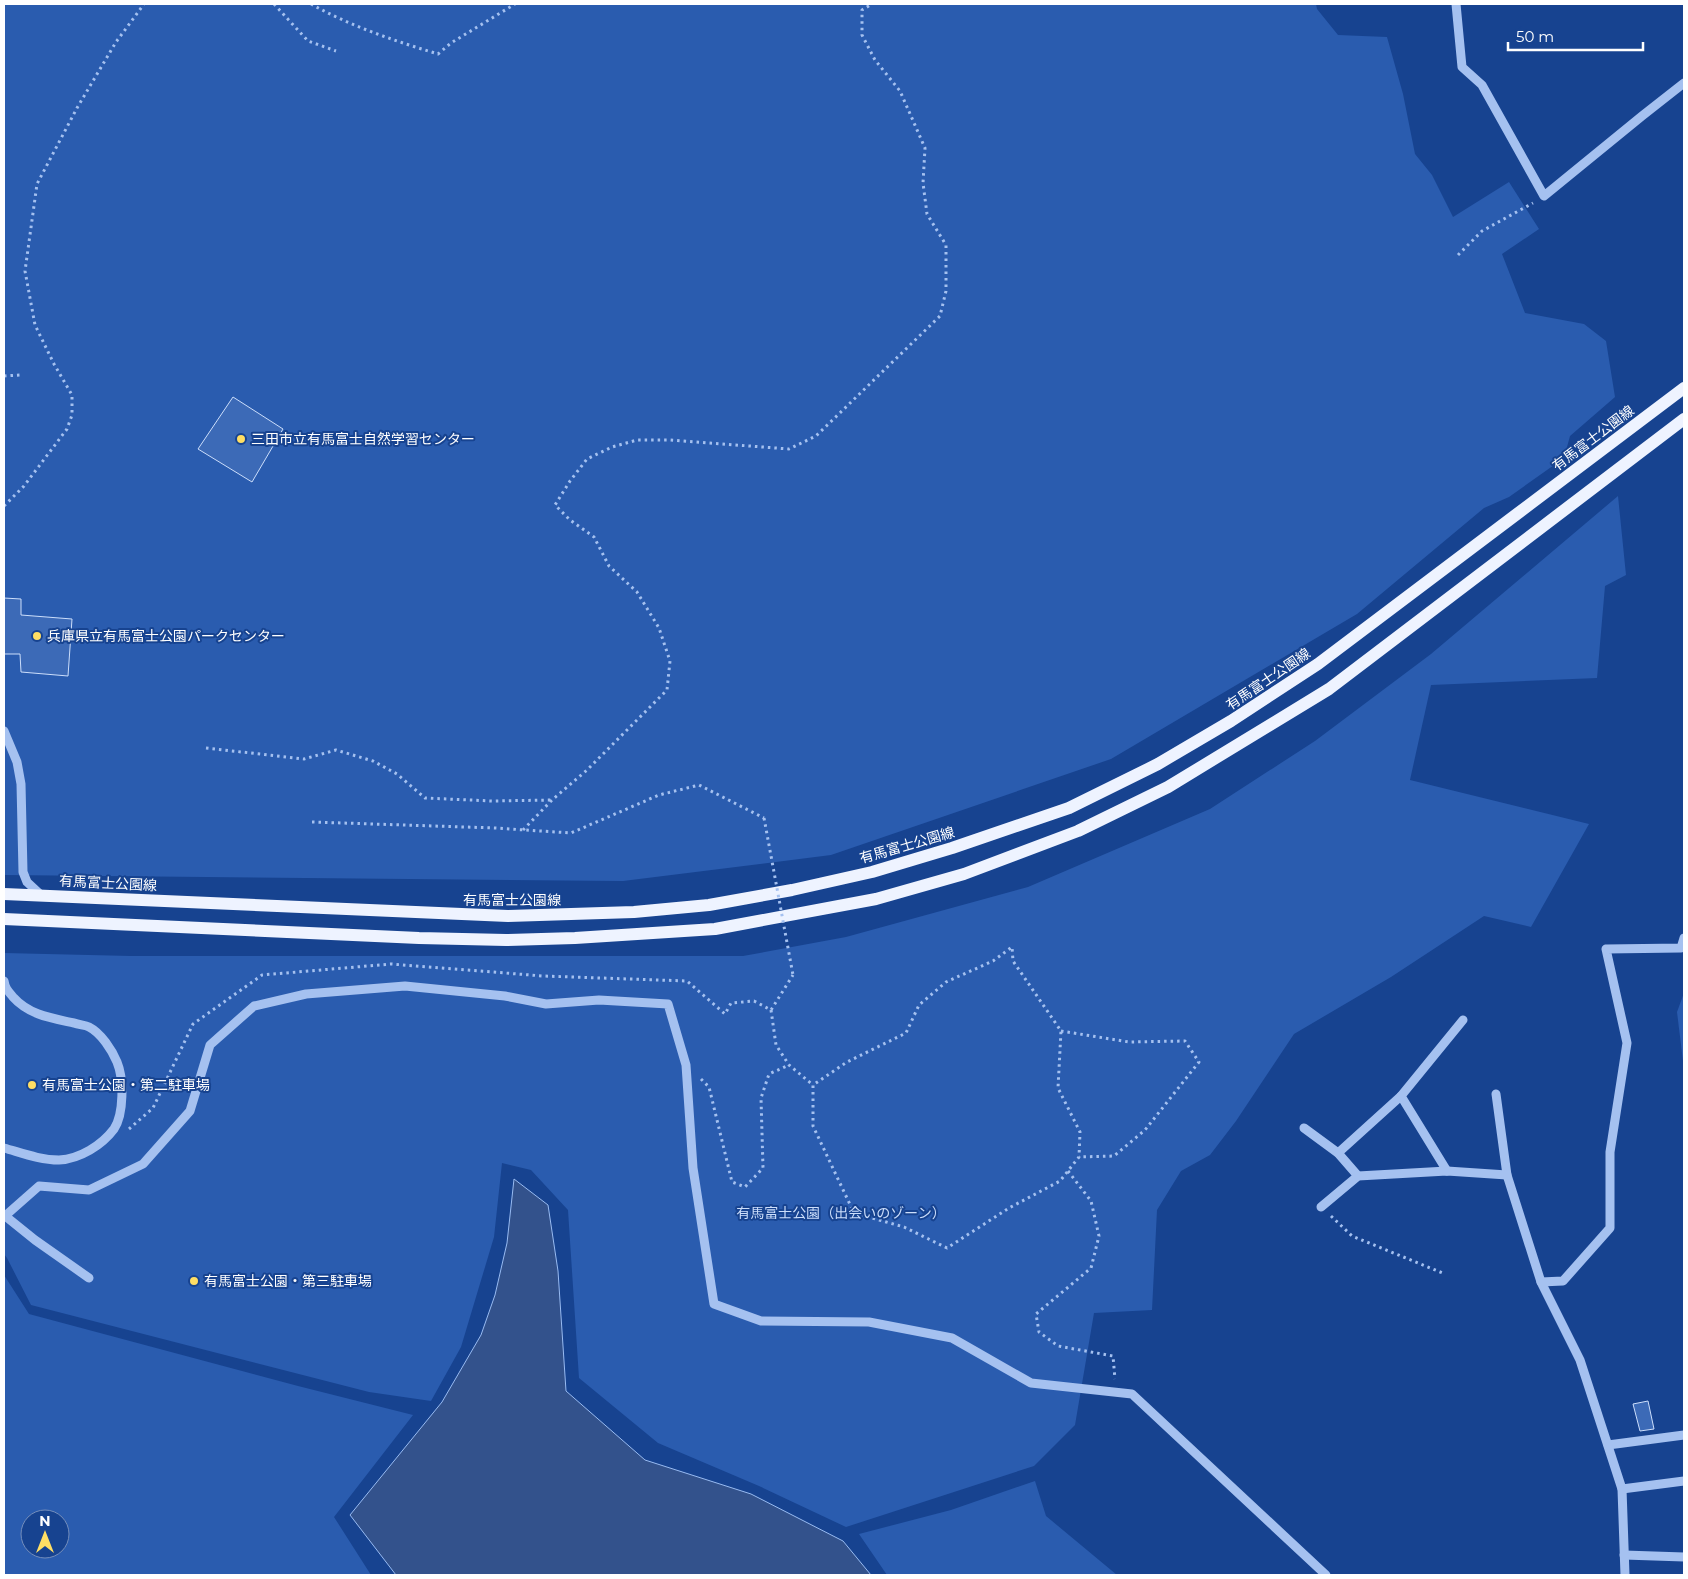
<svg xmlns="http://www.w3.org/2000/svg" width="1688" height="1579" viewBox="0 0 1688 1579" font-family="Montserrat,'Noto Sans JP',sans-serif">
  <rect width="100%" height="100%" fill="#174390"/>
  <g fill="#2a5caf" fill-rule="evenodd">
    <path d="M4,4H1316L1317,9L1338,35L1387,37L1403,94L1415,154L1432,175L1453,217L1509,182L1539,229L1502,254L1525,313L1584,324L1606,341L1615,397L1570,436L1564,458L1509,497L1484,508L1357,614L1111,759L831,855L623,881L4,875Z"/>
    <path d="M1618,496L1626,575L1605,586L1597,678L1431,685L1410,780L1589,824L1531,927L1484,916L1391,977L1294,1034L1236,1121L1210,1155L1181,1171L1157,1210L1152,1310L1094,1313L1075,1425L1034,1466L846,1527L759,1486L658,1443L579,1378L568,1210L531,1170L502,1163L494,1237L461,1347L431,1401L369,1392L31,1305L7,1258L4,1254V953L131,956H743L846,937L1028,887L1210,809L1315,741L1431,654Z"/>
    <path d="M1684,993V1069L1677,1012Z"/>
    <path d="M4,1275L29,1314L298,1386L413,1415L334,1517L371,1575H4ZM30,1519H60V1549H30Z"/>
    <path d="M1035,1481L1046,1516L1117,1575H887L859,1534L951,1510Z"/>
  </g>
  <path fill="#33528c" stroke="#98bbf2" d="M514,1179L548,1205L558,1271L566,1391L645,1460L751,1494L843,1541L871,1575H396L350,1515L442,1402L481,1335L495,1295L507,1243Z"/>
  <g fill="#3c6ab7" stroke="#ccdefb">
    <path d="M233,397L283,429L252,482L198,449Z"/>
    <path d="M4,598L21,599V615L72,619L68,676L21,672L20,654H4Z"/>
    <path d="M1648,1401L1654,1429L1640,1431L1633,1404Z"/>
  </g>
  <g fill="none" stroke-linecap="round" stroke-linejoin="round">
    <g stroke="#a5c1f0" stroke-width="3" stroke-dasharray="2.5 4" stroke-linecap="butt">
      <path d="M274,4L308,41L336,51"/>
      <path d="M311,4C350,26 395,41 438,54L451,43L515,4"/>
      <path d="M1458,255L1482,231L1533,203"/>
      <path d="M4,376L20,375"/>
      <path d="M4,506L24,486L67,429L72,415V395L54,364L35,325L25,271L37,184L77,108L116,42L144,4"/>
      <path d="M206,748L304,759L336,750L373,761L397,774L425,798L492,801L552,800"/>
      <path d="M312,822L495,828L571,833L659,795L699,785L764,818"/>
      <path d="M523,830L552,800L587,770L667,690L670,661L659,628L637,592L609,566L594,537L570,520L555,505L570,481L587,459L612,447L637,440H670L789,449L816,436L940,316L946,291V245L927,214L923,183L925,148L900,91L875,60L862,35V10L872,4"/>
      <path d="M771,1010L776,1045L789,1065L813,1085V1126L854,1213L904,1227L947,1248L1009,1208L1060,1181L1079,1157L1080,1132L1058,1088L1061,1031L1013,961L1012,947L993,961L946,982L919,1005L906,1033L847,1062L813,1085"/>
      <path d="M1061,1031L1129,1042L1185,1041L1199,1062L1145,1130L1114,1156L1079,1157"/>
      <path d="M701,1079L709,1087L732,1182L745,1187L763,1168L761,1098L769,1074L789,1065"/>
      <path d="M129,1129L153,1108L193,1024L262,975L391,964L543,976L687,981L725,1014L731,1003L754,1001L771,1010L793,975"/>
      <path d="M1068,1171L1091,1201L1099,1236L1091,1268L1036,1314L1039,1332L1058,1346L1113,1356L1115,1379"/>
      <path d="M1331,1216L1352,1236L1445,1274"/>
    </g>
    <g stroke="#a5c1f0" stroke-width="9">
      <path d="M1456,4L1462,67L1482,85L1544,196L1642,116L1684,83"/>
      <path d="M4,731L17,762L21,784L23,872L27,882L41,895"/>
      <path d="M4,981C5,988 8,991 13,997C29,1015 51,1018 74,1023C79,1025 85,1025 89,1027C101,1033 112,1050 117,1062C124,1079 124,1114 114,1129C102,1145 80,1159 59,1160C40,1160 22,1153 4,1148"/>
      <path d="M1496,1094L1507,1175L1541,1282"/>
      <path d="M1304,1128L1338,1153L1358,1176"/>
      <path d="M1338,1153L1401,1096"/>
      <path d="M1447,1171L1401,1096L1463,1020"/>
      <path d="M1321,1207L1358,1176L1447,1171L1507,1175"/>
      <path d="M4,1215L35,1240L89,1278"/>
      <path d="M5,1216L39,1186L89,1190L143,1164L190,1111L210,1045L254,1006L306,994L405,986L505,996L546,1004L599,1000L668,1004L686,1065L693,1168L714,1304L761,1321L869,1322L952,1338L1031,1383L1132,1394L1326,1575"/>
      <path d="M1608,1445L1684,1435"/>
      <path d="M1622,1489L1684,1481"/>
      <path d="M1624,1555L1684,1557"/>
      <path d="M1625,1575L1622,1489L1580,1360L1541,1282L1563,1281L1610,1228V1152L1627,1043L1606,949L1681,948L1684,938"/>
    </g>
    <g stroke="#eef3ff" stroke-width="12">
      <path d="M4,894L508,916L634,912L709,905L792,890L872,872L952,848L1069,808L1158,764L1231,721L1318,664L1684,388"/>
      <path d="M4,919L419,938L506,940L575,938L715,929L876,899L964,874L1078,831L1168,787L1329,689L1684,419"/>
    </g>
    <path stroke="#a5c1f0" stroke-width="3" stroke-dasharray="2.5 4" stroke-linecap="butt" d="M764,818L793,975"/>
  </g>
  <g fill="#ffde64" stroke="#174390" stroke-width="2">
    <circle cx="241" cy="439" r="5"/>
    <circle cx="37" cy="636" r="5"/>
    <circle cx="32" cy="1085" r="5"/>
    <circle cx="194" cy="1281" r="5"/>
  </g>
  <g text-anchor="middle" stroke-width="4" stroke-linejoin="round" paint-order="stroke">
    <g font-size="14" fill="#fff" stroke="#174390">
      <text transform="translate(1593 438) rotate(-37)" y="5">有馬富士公園線</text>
      <text transform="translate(1268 679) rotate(-34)" y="5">有馬富士公園線</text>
      <text transform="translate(907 845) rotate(-16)" y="5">有馬富士公園線</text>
      <text transform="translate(108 883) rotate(3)" y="5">有馬富士公園線</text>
      <text x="512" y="905">有馬富士公園線</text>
    </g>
    <g font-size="14" fill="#fff" stroke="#174390" text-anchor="start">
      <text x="251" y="444">三田市立有馬富士自然学習センター</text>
      <text x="47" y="641">兵庫県立有馬富士公園パークセンター</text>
      <text x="42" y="1090">有馬富士公園・第二駐車場</text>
      <text x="204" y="1286">有馬富士公園・第三駐車場</text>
    </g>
    <g font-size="14" fill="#ccdefb" stroke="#174390">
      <text x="841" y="1218">有馬富士公園（出会いのゾーン）</text>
    </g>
  </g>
  <rect width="1688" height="1579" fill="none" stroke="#ffffff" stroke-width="10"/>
  <g transform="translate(45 1534)"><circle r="24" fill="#174390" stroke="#748ebc"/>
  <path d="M0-4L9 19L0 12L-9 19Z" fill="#ffde64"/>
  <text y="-8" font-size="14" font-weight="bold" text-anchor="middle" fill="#ffffff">N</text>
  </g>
  <path d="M1508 42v8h135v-8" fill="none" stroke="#ffffff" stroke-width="2.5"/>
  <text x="1516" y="42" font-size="15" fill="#ffffff" stroke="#174390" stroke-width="4" paint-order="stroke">50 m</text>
</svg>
